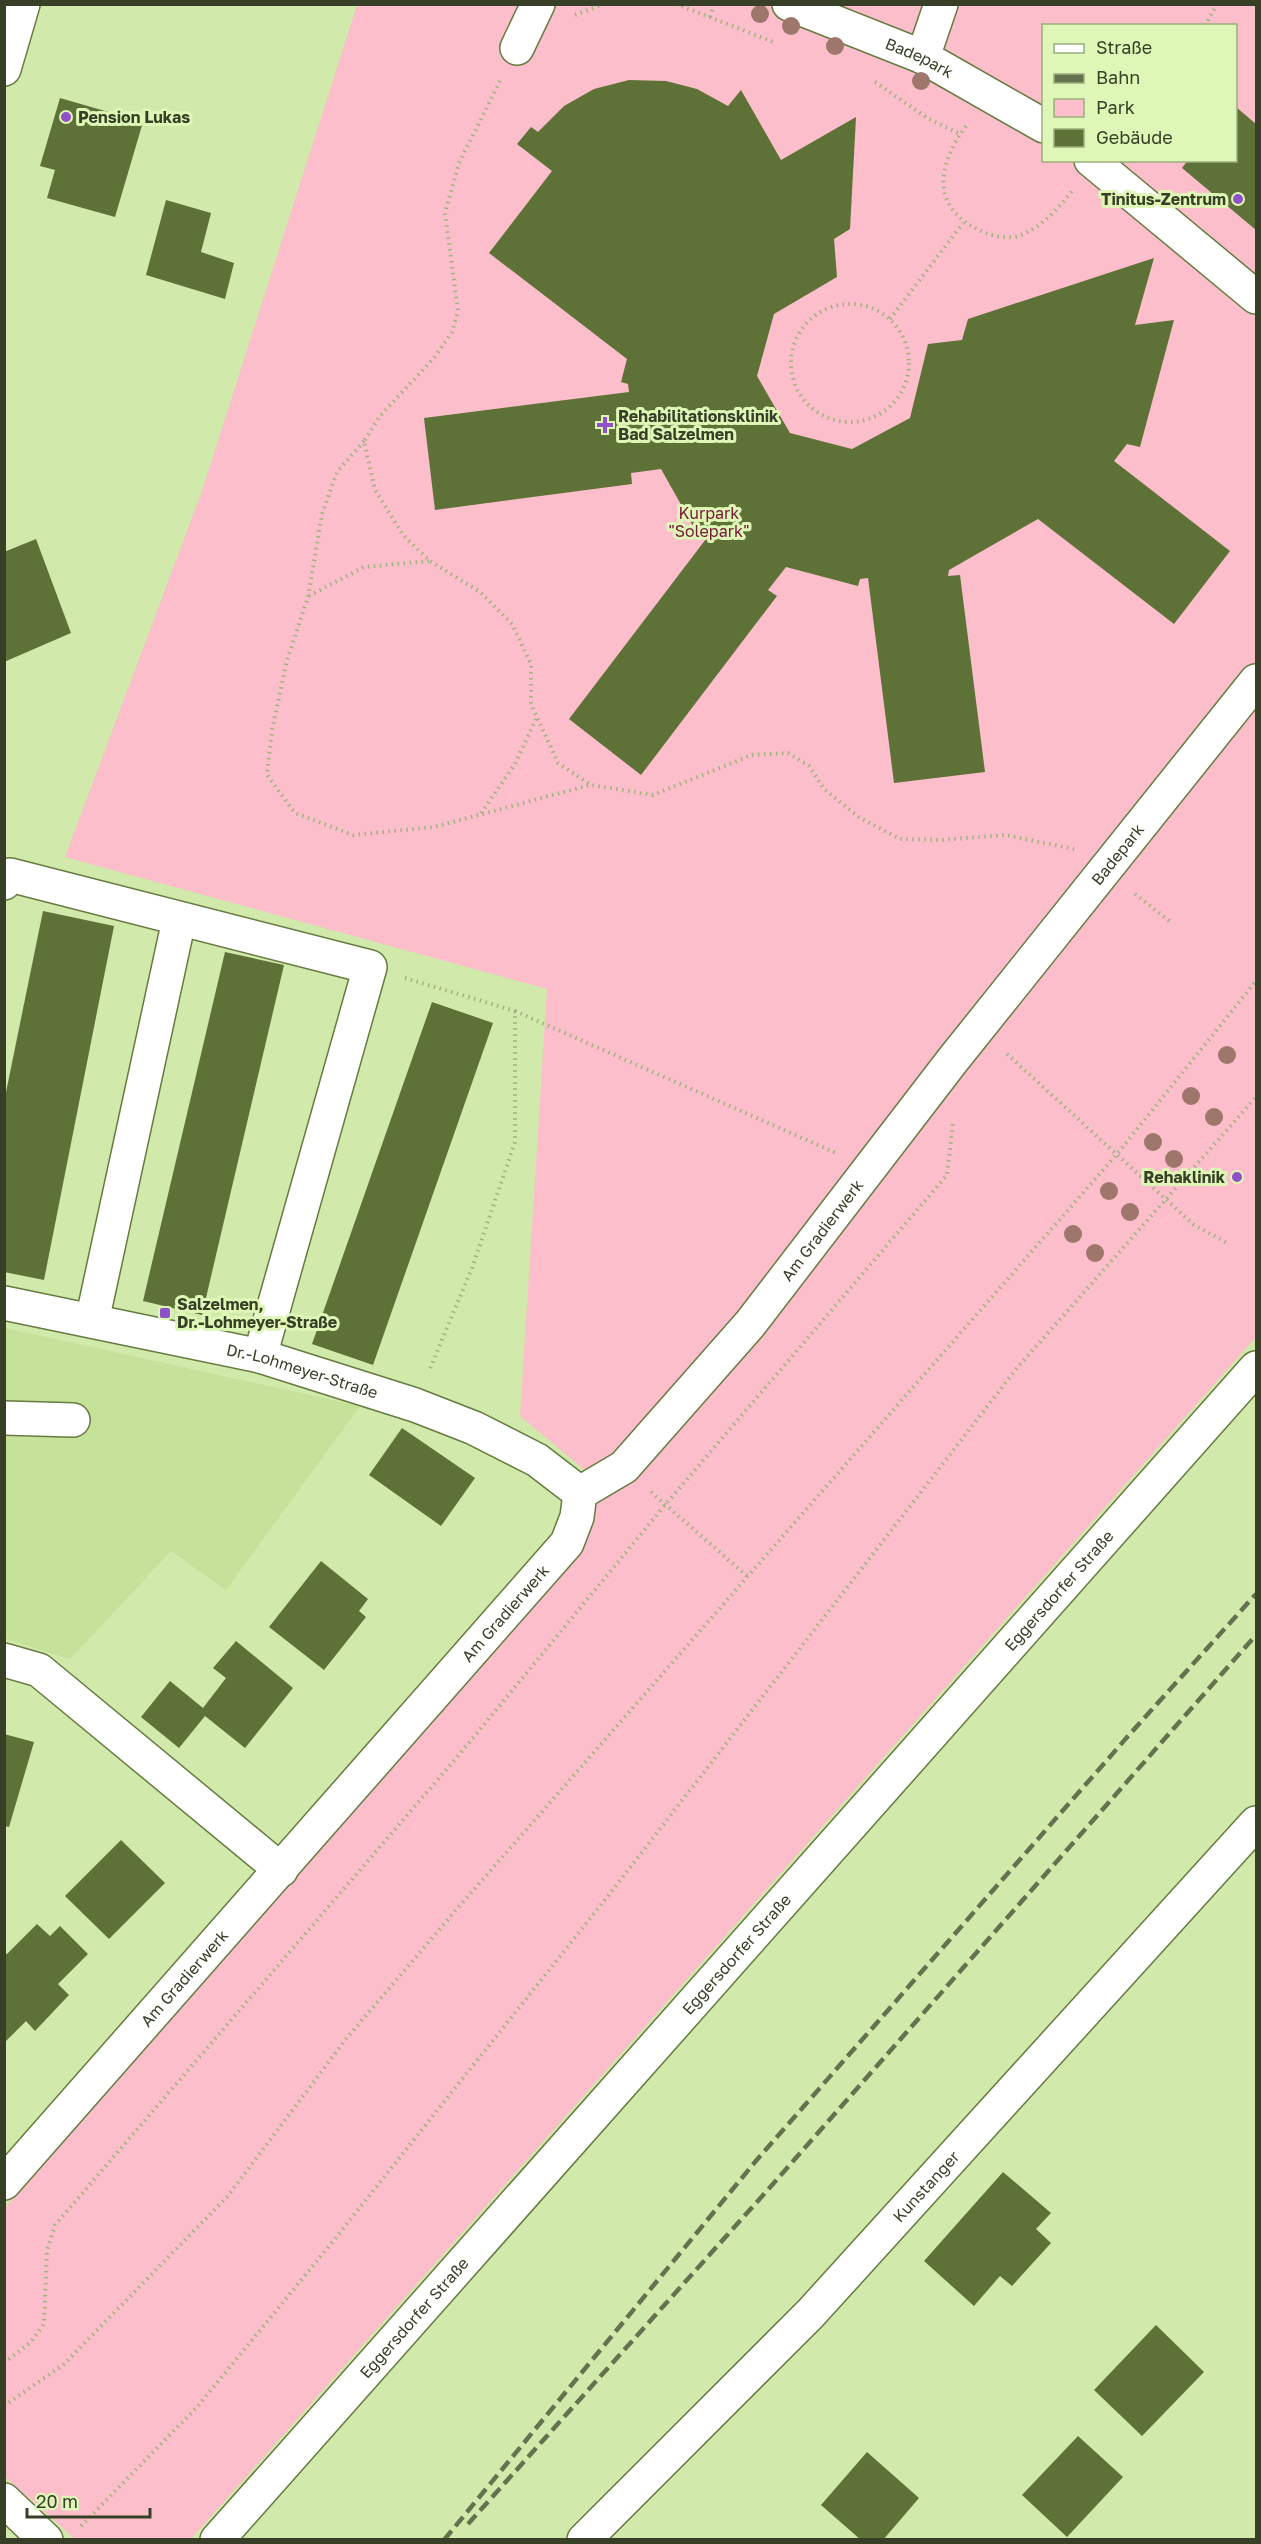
<svg xmlns="http://www.w3.org/2000/svg" width="1261" height="2544" viewBox="0 0 1261 2544" font-family="'Golos Text',sans-serif">
  <rect width="100%" height="100%" fill="#d1e9aa"/>
  <path fill="#c6e19a" d="M5,1328L360,1406L226,1590L171,1551L70,1659L5,1639Z"/>
  <path fill="#fbbeca" fill-rule="evenodd" d="M357,5H1256V1337L191,2539H75L5,2477V2208L578,1552L594,1500L605,1487L520,1416L547,989L65,857L202,491ZM1044,26H1236V160H1044Z"/>
  <g fill="#5e7238">
    <path d="M629,80L666,81L697,89L728,106L741,90L781,160L856,117L850,229L834,239L837,277L774,314L757,376L790,433L852,449L910,418L928,344L962,340L968,319L1154,258L1135,325L1174,320L1140,447L1127,444L1114,461L1230,551L1174,624L1038,519L949,570L948,576L960,575L985,772L894,783L868,578L860,579L858,586L786,567L768,590L777,596L641,775L569,719L709,535L705,531L697,533L661,469L631,473L632,484L435,510L424,418L629,392L628,384L621,382L627,359L489,253L552,171L517,144L531,127L538,132L564,106L594,89Z"/>
    <path d="M60,98L143,122L115,217L47,198L55,170L40,166Z"/>
    <path d="M1236,107L1256,124V230L1182,168L1188,160H1236Z"/>
    <path d="M166,200L211,213L201,252L234,263L225,299L146,275Z"/>
    <path d="M36,539L71,633L4,662V552Z"/>
    <path d="M43,911L114,926L44,1280L4,1272V1102Z"/>
    <path d="M225,952L284,965L202,1315L143,1301Z"/>
    <path d="M432,1002L493,1023L373,1365L312,1344Z"/>
    <path d="M402,1428L475,1478L441,1526L369,1475Z"/>
    <path d="M321,1561L368,1599L359,1611L366,1617L324,1670L269,1627Z"/>
    <path d="M236,1641L293,1688L245,1748L205,1716L179,1748L141,1717L170,1681L203,1708L226,1678L213,1668Z"/>
    <path d="M4,1734L34,1742L9,1827L4,1826Z"/>
    <path d="M121,1840L165,1883L109,1939L65,1896Z"/>
    <path d="M37,1924L50,1936L60,1926L88,1954L58,1984L69,1995L35,2031L26,2021L4,2043V1952L7,1954Z"/>
    <path d="M1003,2172L1051,2213L1036,2229L1051,2243L1012,2286L1000,2276L974,2306L924,2261Z"/>
    <path d="M1156,2325L1204,2372L1142,2436L1094,2390Z"/>
    <path d="M1078,2436L1123,2477L1067,2537L1022,2495Z"/>
    <path d="M867,2452L919,2498L883,2540H861L821,2505Z"/>
  </g>
  <g fill="none" stroke-linecap="round" stroke-linejoin="round">
    <defs>
      <g id="minor">
        <path id="s1" d="M789,4L923,57L1044,126"/>
        <path d="M517,48L538,4"/>
        <path d="M923,57L941,4"/>
        <path d="M4,69L23,4"/>
        <path d="M1091,160L1256,297"/>
        <path d="M4,883L10,875L370,967L260,1356"/>
        <path id="s2" d="M4,1303L260,1356L415,1405L474,1428L537,1460L580,1493"/>
        <path d="M92,1321L179,920"/>
        <path d="M4,1418L73,1420"/>
        <path id="s3" d="M580,1493L624,1467L750,1324L952,1061L1256,681"/>
        <path d="M4,1660L39,1670L281,1870"/>
        <path id="s4" d="M4,2183L567,1543L577,1517L580,1493"/>
        <path d="M4,2500L46,2540"/>
        <path id="s5" d="M217,2540L1256,1368"/>
        <path id="s6" d="M584,2540L811,2313L1256,1823"/>
      </g>
    </defs>
    <use href="#minor" stroke="#667b40" stroke-width="36"/>
    <g stroke="#a0b380" stroke-width="4" stroke-dasharray="1.5 4.5" stroke-linecap="butt">
      <path d="M676,4L776,43"/>
      <path d="M575,15L604,4"/>
      <path d="M710,17L714,4"/>
      <path d="M1205,26L1217,4"/>
      <path d="M500,81L459,163L445,213L458,311L452,332L434,358L380,416L364,441L375,490L403,535L430,561L480,592L512,624L531,664V704L558,763L591,785L653,795L752,755L788,753L809,766L824,789L860,818L900,839L942,840L1005,835L1074,849"/>
      <path d="M875,82L929,119L960,134"/>
      <path d="M966,126C937,166 930,207 981,231C991,236 1011,240 1021,235C1043,226 1058,209 1072,191"/>
      <circle cx="850" cy="363" r="59"/>
      <path d="M890,319L963,223"/>
      <path d="M364,441L337,472L322,514L308,597L287,660L272,730L267,775L295,813L353,835L434,827L590,785"/>
      <path d="M309,596L364,567L430,561"/>
      <path d="M481,813L515,764L536,719"/>
      <path d="M1135,894L1172,923"/>
      <path d="M405,978L515,1011V1142L472,1268L429,1371"/>
      <path d="M515,1011L836,1153"/>
      <path d="M1007,1054L1194,1225L1229,1244"/>
      <path d="M651,1492L747,1576"/>
      <path d="M4,2363L31,2342L44,2324L47,2251L55,2225L458,1756L665,1505L947,1175L953,1123"/>
      <path d="M4,2406L63,2365L227,2197L346,2039L456,1910L1117,1154L1256,981"/>
      <path d="M81,2526L197,2407L330,2245L608,1896L1017,1368L1256,1097"/>
    </g>
    <use href="#minor" stroke="#fff" stroke-width="33"/>
    <g stroke="#64724d" stroke-width="4.5" stroke-dasharray="12 6" stroke-linecap="butt">
      <path d="M468,2524L773,2184L1256,1635"/>
      <path d="M444,2540L755,2162L1129,1735L1256,1594"/>
    </g>
  </g>
  <g fill="#9e766b">
    <circle cx="760" cy="14" r="9"/>
    <circle cx="791" cy="26" r="9"/>
    <circle cx="835" cy="46" r="9"/>
    <circle cx="921" cy="81" r="9"/>
    <circle cx="1227" cy="1055" r="9"/>
    <circle cx="1191" cy="1096" r="9"/>
    <circle cx="1214" cy="1117" r="9"/>
    <circle cx="1153" cy="1142" r="9"/>
    <circle cx="1174" cy="1159" r="9"/>
    <circle cx="1109" cy="1191" r="9"/>
    <circle cx="1130" cy="1212" r="9"/>
    <circle cx="1073" cy="1234" r="9"/>
    <circle cx="1095" cy="1253" r="9"/>
  </g>
  <g fill="#8e51c7" stroke="#def7b7" stroke-width="2">
    <circle cx="66" cy="117" r="6"/>
    <circle cx="1238" cy="199" r="6"/>
    <path d="M602 416h6v6h6v6h-6v6h-6v-6h-6v-6h6z"/>
    <circle cx="1237" cy="1177" r="6"/>
    <rect x="159" y="1307" width="12" height="12" rx="3"/>
  </g>
  <g text-anchor="middle" stroke-width="6" stroke-linejoin="round" paint-order="stroke">
    <g font-size="16" fill="#374027" stroke="#def7b7">
      <text dy="6" stroke="none"><textPath href="#s1" startOffset="141">Badepark</textPath></text>
      <text dy="6" stroke="none"><textPath href="#s3" startOffset="838">Badepark</textPath></text>
      <text dy="6" stroke="none"><textPath href="#s3" startOffset="360">Am Gradierwerk</textPath></text>
      <text dy="6" stroke="none"><textPath href="#s2" startOffset="306">Dr.-Lohmeyer-Straße</textPath></text>
      <text dy="6" stroke="none"><textPath href="#s5" startOffset="1269">Eggersdorfer Straße</textPath></text>
      <text dy="6" stroke="none"><textPath href="#s4" startOffset="759">Am Gradierwerk</textPath></text>
      <text dy="6" stroke="none"><textPath href="#s5" startOffset="783">Eggersdorfer Straße</textPath></text>
      <text dy="6" stroke="none"><textPath href="#s4" startOffset="273">Am Gradierwerk</textPath></text>
      <text dy="6" stroke="none"><textPath href="#s6" startOffset="492">Kunstanger</textPath></text>
      <text dy="6" stroke="none"><textPath href="#s5" startOffset="297">Eggersdorfer Straße</textPath></text>
    </g>
    <g font-size="16" font-weight="bold" fill="#374027" stroke="#def7b7" text-anchor="start">
      <text x="78" y="123">Pension Lukas</text>
      <text x="1226" y="205" text-anchor="end">Tinitus-Zentrum</text>
      <text x="618" y="422">Rehabilitationsklinik<tspan x="618" dy="18">Bad Salzelmen</tspan></text>
      <text x="1225" y="1183" text-anchor="end">Rehaklinik</text>
      <text x="177" y="1310">Salzelmen,<tspan x="177" dy="18">Dr.-Lohmeyer-Straße</tspan></text>
    </g>
    <g font-size="16" fill="#751738" stroke="#def7b7">
      <text x="709" y="519">Kurpark<tspan x="709" dy="18">"Solepark"</tspan></text>
    </g>
  </g>
  <rect width="1261" height="2544" fill="none" stroke="#374027" stroke-width="12"/>
  <rect x="1042" y="24" width="195" height="138" fill="#def7b7" stroke="#9bae7d" stroke-width="1.5"/>
  <rect x="1054" y="44" width="30" height="9" fill="#ffffff" stroke="#9bae7d" stroke-width="1.5"/>
  <text x="1096" y="54" font-size="18" fill="#374027">Straße</text>
  <rect x="1054" y="74" width="30" height="9" fill="#64724d" stroke="#9bae7d" stroke-width="1.5"/>
  <text x="1096" y="84" font-size="18" fill="#374027">Bahn</text>
  <rect x="1054" y="99" width="30" height="18" fill="#fbbeca" stroke="#9bae7d" stroke-width="1.5"/>
  <text x="1096" y="114" font-size="18" fill="#374027">Park</text>
  <rect x="1054" y="129" width="30" height="18" fill="#5e7238" stroke="#9bae7d" stroke-width="1.5"/>
  <text x="1096" y="144" font-size="18" fill="#374027">Gebäude</text>
  <path d="M27 2508v9h123v-9" fill="none" stroke="#374027" stroke-width="3"/>
  <text x="36" y="2508" font-size="18" fill="#374027" stroke="#def7b7" stroke-width="4.5" paint-order="stroke">20 m</text>
</svg>
